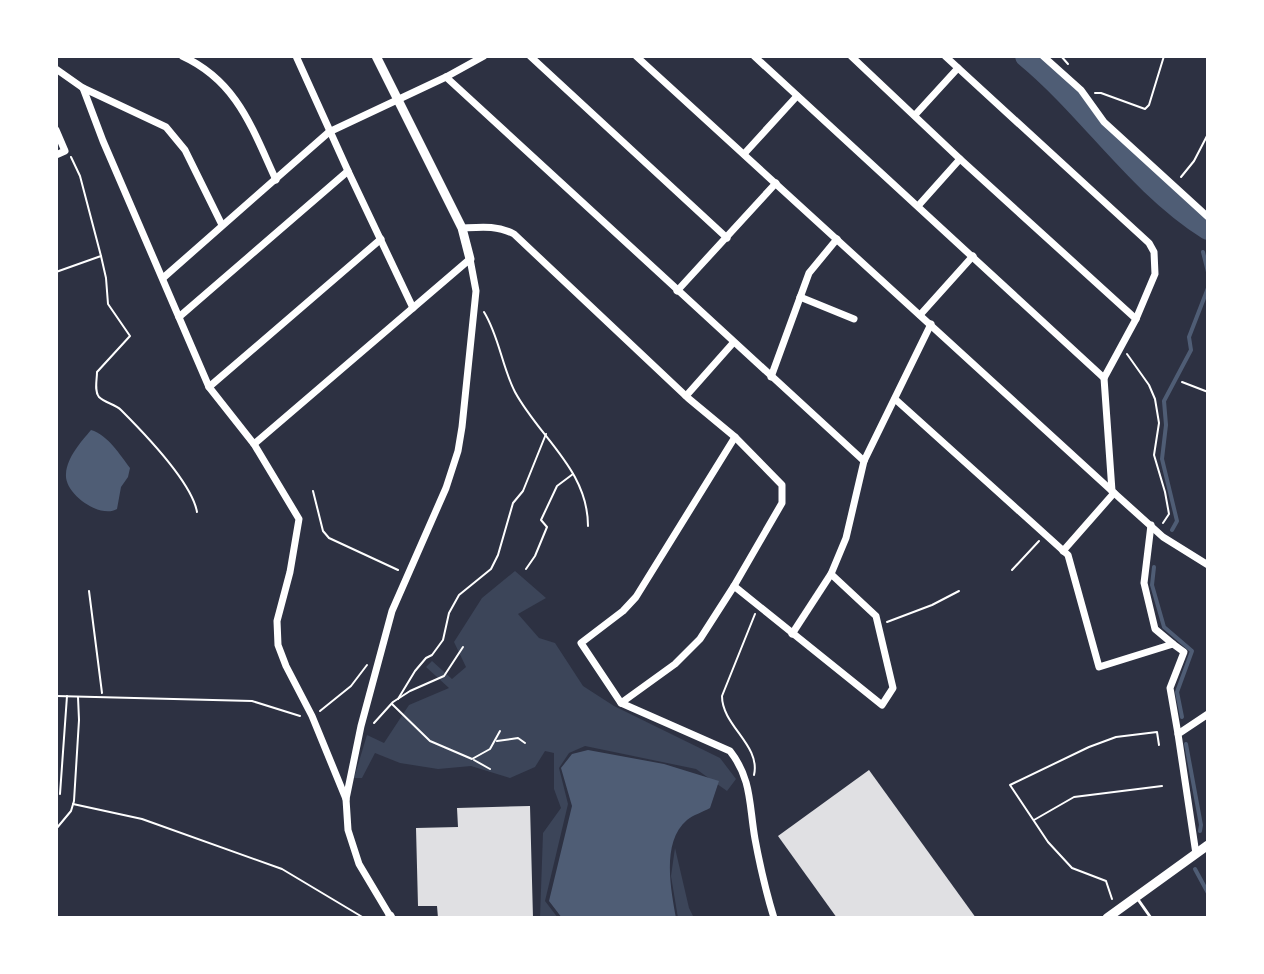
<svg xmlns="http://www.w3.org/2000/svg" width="1264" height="974" viewBox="0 0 1264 974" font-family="Manrope,sans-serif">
  <rect width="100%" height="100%" fill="#2d3142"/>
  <g fill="#3c4559">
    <path d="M515,571L546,598L518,614L539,638L555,643L583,686L614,706L720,758L736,779L727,791L696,769L585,746L569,753L559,768L568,804L545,901L558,918H540L543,833L561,808L554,789V753L545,751L535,767L510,778L471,766L438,769L400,763L375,753L362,778H354L367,735L384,743L409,705L449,688L426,667L432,661L452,679L466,667L454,642L482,598Z"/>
    <path d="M675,848L689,908L694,918H678L671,876Z"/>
  </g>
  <g fill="#4f5d75">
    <path d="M91,430C108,435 120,455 130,468L128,477L121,487L117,509C100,519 64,494 66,474C67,457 81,442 91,430Z"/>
    <path d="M588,750L664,764L719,781L710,808C703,812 693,815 687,820C661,842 671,890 676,918H562L549,901L572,806L561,768L572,754Z"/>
  </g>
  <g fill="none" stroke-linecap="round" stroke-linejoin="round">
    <g stroke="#4f5d75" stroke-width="4">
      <path d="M1203,252L1208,272"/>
      <path d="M1172,530L1177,521L1162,459L1166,425L1164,401L1191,350L1189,337L1208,288V276"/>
      <path d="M1154,567L1152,585L1164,627L1192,651L1177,692L1182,717"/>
      <path d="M1186,744L1201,825L1200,831"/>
      <path d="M1195,869L1208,893"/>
    </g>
    <path stroke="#4f5d75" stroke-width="22" d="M1026,56C1090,109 1137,184 1208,229"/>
  </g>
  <g fill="#e0e0e3">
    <path d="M869,770L976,918H837L778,836Z"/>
    <path d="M530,806L533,918H438L437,906H418L416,828L458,827L457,808Z"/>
  </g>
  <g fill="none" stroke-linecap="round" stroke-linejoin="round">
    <g stroke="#fff" stroke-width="2">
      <path d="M1061,56L1068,64"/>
      <path d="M1095,93H1101L1145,109L1149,105L1164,56"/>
      <path d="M1181,177L1194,161L1208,134"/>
      <path d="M101,256L106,278L108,304L130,336L97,372C97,380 94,391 99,397C105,403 115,404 121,410C143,432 192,483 197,512"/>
      <path d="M56,272L101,256L80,176L71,157"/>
      <path d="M484,312C499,336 502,367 515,392C540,438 588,470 588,526"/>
      <path d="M1127,354L1149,385L1155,399L1159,423L1154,455L1165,492L1169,514L1163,523"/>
      <path d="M1182,382L1208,392"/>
      <path d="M313,491L323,531L329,538L398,570"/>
      <path d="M526,569L535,556L547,527L541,520L557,486L573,474"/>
      <path d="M1012,570L1039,541"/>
      <path d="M89,591L102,693"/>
      <path d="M887,622L932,605L959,591"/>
      <path d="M56,696L252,701L300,716"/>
      <path d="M398,699L415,671L426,658L432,655L443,640L449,613L459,595L491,569L498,555L513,503L523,491L546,434"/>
      <path d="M392,704L430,741L472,759L490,749L500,731"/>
      <path d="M320,711L351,686L367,665"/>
      <path d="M374,723L393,702L410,691L444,676L463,647"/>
      <path d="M497,741L518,738L525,743"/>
      <path d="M474,760L490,769"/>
      <path d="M754,775C761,745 722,726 722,696L755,614"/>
      <path d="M60,794L67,696"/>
      <path d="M73,804L142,819L282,869L364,918"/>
      <path d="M1034,820L1074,797L1162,786"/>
      <path d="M56,829L71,811L74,801L79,720L78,697"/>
      <path d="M1112,899L1106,881L1072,868L1048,842L1010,785L1089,747L1116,737L1157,732L1159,745"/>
    </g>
    <path stroke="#fff" stroke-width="3" d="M1137,898L1151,918"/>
    <g stroke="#fff" stroke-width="7">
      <path d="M182,56C237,81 252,128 276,180"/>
      <path d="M296,56L348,171"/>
      <path d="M530,56L727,238"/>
      <path d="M636,56L1112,491L1163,537L1208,565"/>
      <path d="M754,56L1104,378"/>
      <path d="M851,56L960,159L1136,319"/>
      <path d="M945,56L1149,243L1154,252L1155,274L1136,319L1104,378L1112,491"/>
      <path d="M1043,56L1081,90L1104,122L1208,217"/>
      <path d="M56,69L83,88L166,127L185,150L222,225"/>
      <path d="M446,77L864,461"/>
      <path d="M83,88L103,141L209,387L254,444L299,519L290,572L277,621L278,645L286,666L312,716L346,799"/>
      <path d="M915,115L958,68"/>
      <path d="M56,130L65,151L56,155"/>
      <path d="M744,154L797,96"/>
      <path d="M918,206L960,159"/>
      <path d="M462,228C481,227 497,225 514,234L688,398L735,437L782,485V503L734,586L700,639L675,664L621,703"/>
      <path d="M163,278L329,132L446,77L484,56"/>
      <path d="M677,291L776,183"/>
      <path d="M800,297L854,319"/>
      <path d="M920,315L973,256"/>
      <path d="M179,317L348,171L413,308"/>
      <path d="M771,377L809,273L837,239"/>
      <path d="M209,387L381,239"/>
      <path d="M686,396L733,343"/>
      <path d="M895,399L1068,555L1099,667L1173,644L1155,629L1144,583L1151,525"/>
      <path d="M735,437L636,597L623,611L581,643L621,703L730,751C752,779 749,805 755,839C760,866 766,892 774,918"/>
      <path d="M254,444L470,259L476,291L462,427L458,451L446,488L392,611L361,726L346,799L348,830L359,864L390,916"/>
      <path d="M1063,551L1114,493"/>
      <path d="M734,586L882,705L893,688L876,616L831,574L846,538L864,461L931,324"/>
      <path d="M792,634L831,574"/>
      <path d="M1173,644L1184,652L1170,688L1178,734"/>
      <path d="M1196,854L1178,734L1208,714"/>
    </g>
    <g stroke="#fff" stroke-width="9">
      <path d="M376,56L462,228L470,259"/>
      <path d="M390,916L391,918"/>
      <path d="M1107,918L1208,845"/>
    </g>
  </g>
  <rect width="1264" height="974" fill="none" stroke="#ffffff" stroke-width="116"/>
</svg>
